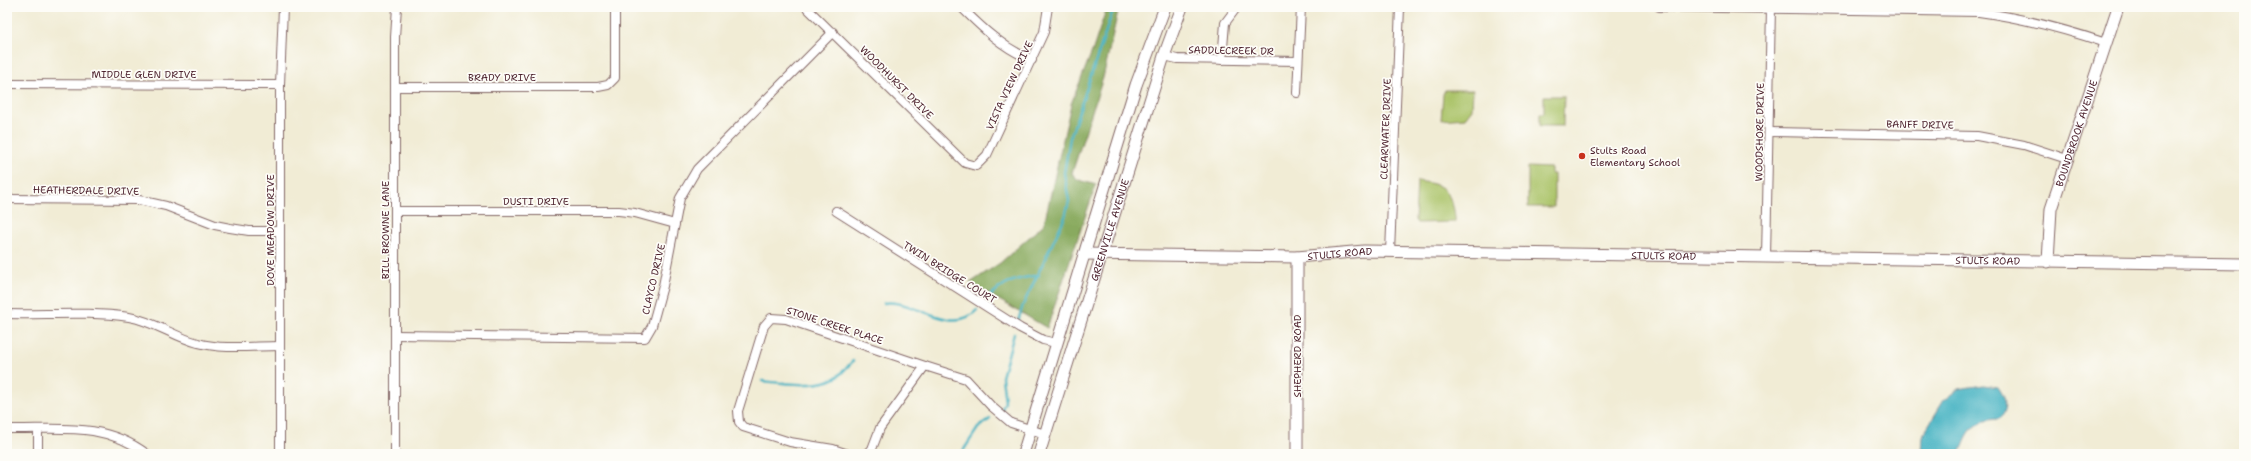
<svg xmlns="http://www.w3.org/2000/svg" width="2251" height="461" viewBox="0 0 2251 461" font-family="'Shantell Sans',sans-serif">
  <rect width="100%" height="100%" fill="#fdfcf7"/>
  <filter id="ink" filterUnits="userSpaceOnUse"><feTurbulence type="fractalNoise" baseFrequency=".025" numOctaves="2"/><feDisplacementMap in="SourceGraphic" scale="8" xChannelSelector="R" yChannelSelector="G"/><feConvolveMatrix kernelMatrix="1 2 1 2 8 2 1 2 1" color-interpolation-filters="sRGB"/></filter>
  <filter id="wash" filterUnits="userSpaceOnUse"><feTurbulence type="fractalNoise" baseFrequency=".012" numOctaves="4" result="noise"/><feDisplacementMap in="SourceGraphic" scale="16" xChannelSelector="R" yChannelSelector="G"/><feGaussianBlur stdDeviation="0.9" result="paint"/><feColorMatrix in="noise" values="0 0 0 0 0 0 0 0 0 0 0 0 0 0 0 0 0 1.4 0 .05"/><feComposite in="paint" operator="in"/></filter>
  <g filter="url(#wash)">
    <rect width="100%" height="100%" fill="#f1ecd5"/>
    <g fill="#acc46a" stroke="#7b724a">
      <path d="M1445,90H1473L1472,109L1465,118L1441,120L1443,94Z"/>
      <path d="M1544,96H1564L1563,126H1540V113H1544Z"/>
      <path d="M1528,167L1551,168V174H1554V207H1528Z"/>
      <path d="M1417,181C1424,182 1433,183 1439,186C1450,191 1456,211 1455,222L1417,223L1415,220Z"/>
    </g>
    <path fill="#89aa5e" stroke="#6a6444" d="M1107,7H1119L1103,78L1072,173L1076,179L1096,185L1047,328L970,283L1000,263L1044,224L1071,104L1093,49Z"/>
    <path fill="#47b3c3" stroke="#486977" d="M1983,385L1998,387C2006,399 2010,408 1999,419C1973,420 1968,431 1960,454H1921L1922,436L1944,400L1958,389Z"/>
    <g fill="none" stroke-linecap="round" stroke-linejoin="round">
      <g stroke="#47b3c3" stroke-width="2.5">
        <path d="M987,299C1006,280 1013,280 1039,275"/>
        <path d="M884,303C913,298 952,337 977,310"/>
        <path d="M1018,321L1023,305L1065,217L1069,201L1064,173L1070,138L1114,7"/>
        <path d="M762,381C781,383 821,389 838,376C843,372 848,366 853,361"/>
        <path d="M1001,411L1005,402L1002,377L1014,334"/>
        <path d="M961,454L978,428L990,419"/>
      </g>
    </g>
  </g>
  <g filter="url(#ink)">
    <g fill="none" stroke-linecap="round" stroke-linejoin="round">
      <defs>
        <g id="street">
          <path d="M806,7L965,163L976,166L987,155L1044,32L1048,7"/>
          <path d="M961,7C983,29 1003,48 1032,60"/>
          <path d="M1659,7L1979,12C2023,18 2064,29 2106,43"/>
          <path d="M1164,56L1177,59L1298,61"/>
          <path d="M1222,60L1225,23L1237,7"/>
          <path d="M7,84L280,85"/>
          <path d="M395,87H598L608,85L615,78V7"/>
          <path d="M1297,93L1301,7"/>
          <path d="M1769,132L1977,136L2024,145L2067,159"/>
          <path d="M7,199L139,200L166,206L215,225L230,228L249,231H280"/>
          <path d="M395,211H619L635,213L675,224"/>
          <path d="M836,211L1020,328L1043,340L1056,343"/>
          <path d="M1390,252L1400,7"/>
          <path d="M1766,257L1771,7"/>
          <path d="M7,314C47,315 89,311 129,317C154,321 174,337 198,343C223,350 254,346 280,346"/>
          <path d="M395,335L645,338L652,326L663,286L680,198L697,169L833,32"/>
          <path d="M925,366L966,379L991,406L1011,423L1045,434"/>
          <path d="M7,429C58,430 103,421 147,454"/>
          <path d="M38,430V454"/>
          <path d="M280,454V85L283,7"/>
          <path d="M395,454V37L397,7"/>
          <path d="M848,454L833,449L790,442L743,427L739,422L738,411L764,326L771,318L786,319L925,366L880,428L872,449L867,454"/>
        </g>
        <g id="secondary">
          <path id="s1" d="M1084,254L1297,257L1364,251L2244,264"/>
          <path id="s2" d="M2048,262L2051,209L2118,7"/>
          <path d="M1023,454L1136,85L1165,7"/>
          <path id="s3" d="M1039,454L1164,56L1182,7"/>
          <path d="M1297,454V257"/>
        </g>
      </defs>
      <use href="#street" stroke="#846766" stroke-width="10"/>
      <use href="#secondary" stroke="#846766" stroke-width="13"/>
      <use href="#street" stroke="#fff" stroke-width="8"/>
      <use href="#secondary" stroke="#fff" stroke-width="11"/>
    </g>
  </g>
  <circle fill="#c8321e" stroke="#fdfcf7" stroke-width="1.5" cx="1582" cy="156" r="4"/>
  <g text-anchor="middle" stroke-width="3.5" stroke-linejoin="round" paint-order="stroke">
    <g font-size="10" fill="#4a1f2b" stroke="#fdfcf7">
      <text transform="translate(1231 50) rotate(1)" y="4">SADDLECREEK DR</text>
      <text x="144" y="78">MIDDLE GLEN DRIVE</text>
      <text x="502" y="81">BRADY DRIVE</text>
      <text transform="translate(897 82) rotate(45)" y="4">WOODHURST DRIVE</text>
      <text transform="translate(1009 85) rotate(-65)" y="4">VISTA VIEW DRIVE</text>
      <text transform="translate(1920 124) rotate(1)" y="4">BANFF DRIVE</text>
      <text transform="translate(1385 129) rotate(-88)" y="4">CLEARWATER DRIVE</text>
      <text transform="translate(1759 132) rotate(-89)" y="4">WOODSHORE DRIVE</text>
      <text dy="4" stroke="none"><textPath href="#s2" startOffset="133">BOUNDBROOK AVENUE</textPath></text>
      <text transform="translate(86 190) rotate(1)" y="4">HEATHERDALE DRIVE</text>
      <text x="536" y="205">DUSTI DRIVE</text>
      <text transform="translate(270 230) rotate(-90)" y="4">DOVE MEADOW DRIVE</text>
      <text transform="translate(385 230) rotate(-90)" y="4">BILL BROWNE LANE</text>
      <text dy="4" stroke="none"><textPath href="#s3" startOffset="235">GREENVILLE AVENUE</textPath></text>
      <text dy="4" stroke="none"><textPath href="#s1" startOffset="256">STULTS ROAD</textPath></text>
      <text dy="4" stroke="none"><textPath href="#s1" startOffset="580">STULTS ROAD</textPath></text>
      <text dy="4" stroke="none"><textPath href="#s1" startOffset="904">STULTS ROAD</textPath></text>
      <text transform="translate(950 272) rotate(32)" y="4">TWIN BRIDGE COURT</text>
      <text transform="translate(653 279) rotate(-77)" y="4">CLAYCO DRIVE</text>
      <text transform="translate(835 325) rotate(18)" y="4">STONE CREEK PLACE</text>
      <text transform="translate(1297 356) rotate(-90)" y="4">SHEPHERD ROAD</text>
    </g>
    <g font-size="10" fill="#4a1f2b" stroke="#fdfcf7" text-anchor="start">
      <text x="1590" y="154">Stults Road<tspan x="1590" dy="12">Elementary School</tspan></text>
    </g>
  </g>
  <rect width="2251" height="461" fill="none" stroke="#fdfcf7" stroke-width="24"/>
</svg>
